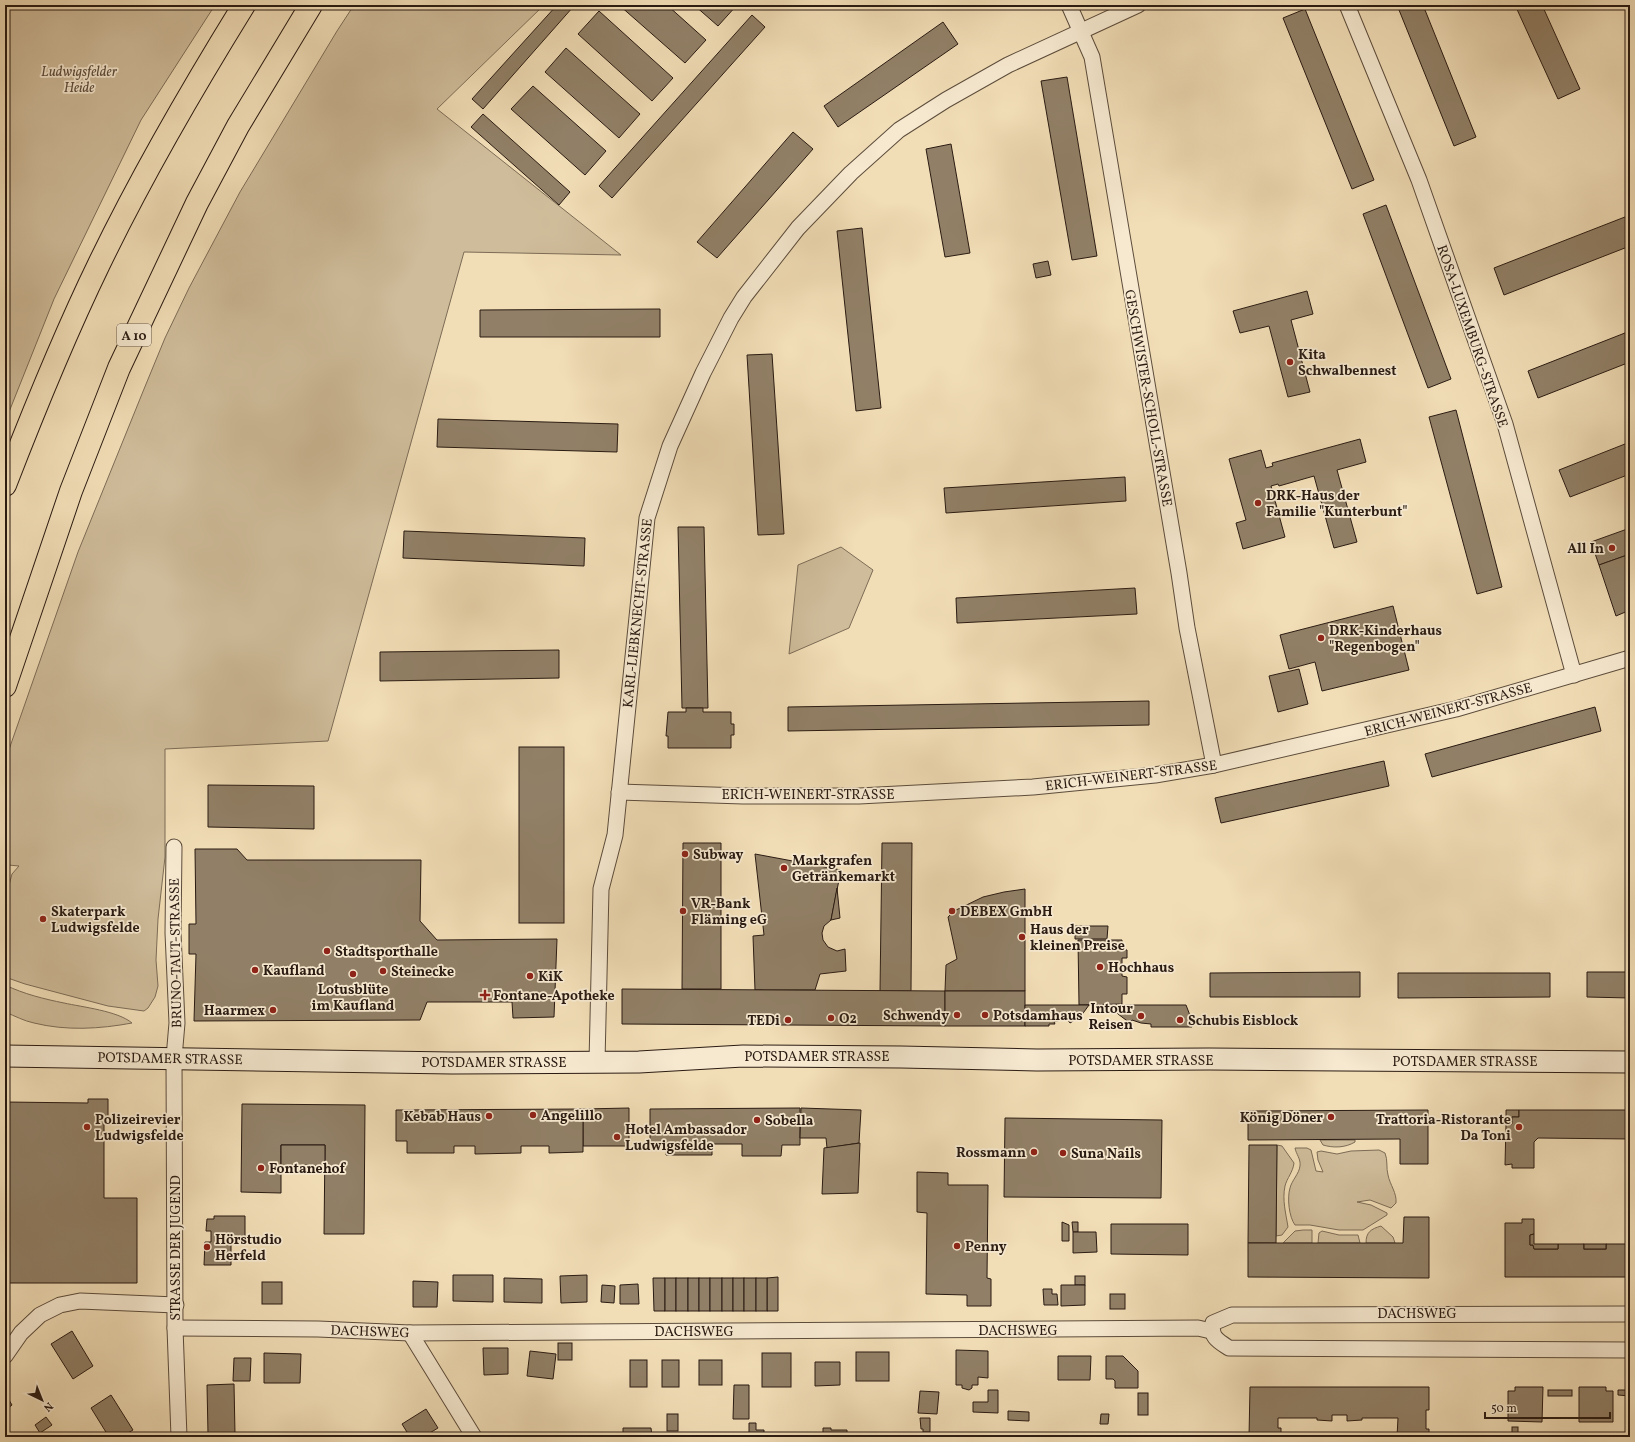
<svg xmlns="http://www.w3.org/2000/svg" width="1635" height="1442" viewBox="0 0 1635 1442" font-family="Vollkorn,serif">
  <rect width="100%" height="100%" fill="#f1ddb6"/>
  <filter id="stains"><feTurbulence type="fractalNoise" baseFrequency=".005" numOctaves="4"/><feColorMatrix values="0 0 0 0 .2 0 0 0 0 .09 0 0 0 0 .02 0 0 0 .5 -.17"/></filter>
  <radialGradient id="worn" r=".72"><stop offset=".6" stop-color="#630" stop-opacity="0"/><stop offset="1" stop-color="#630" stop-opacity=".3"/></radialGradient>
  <g fill="#cfbc9a" stroke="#7c6c56">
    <path d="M5,5H215L141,120L54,299L5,422Z"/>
    <path d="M354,5H544L437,109L621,255L464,252L328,741L165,749V857L158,919L156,960L158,986L155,997L148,1008L144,1011L108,1006L25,984L5,977V900L12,874L19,866L8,865L5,878V761L78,552L144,389L165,338L189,288L240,192L337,31Z"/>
    <path d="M841,547L873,570L849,628L789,654L798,565Z"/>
    <path d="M5,985C24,994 44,999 64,1003C82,1007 118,1011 132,1023C100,1029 66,1031 34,1023C24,1021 15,1016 5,1012Z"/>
    <path d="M1320,1140H1355V1142C1345,1148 1333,1148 1323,1145Z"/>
    <path d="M1277,1145L1282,1146L1294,1163C1293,1172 1287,1178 1285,1186C1282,1200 1286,1214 1288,1227L1282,1235L1276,1236Z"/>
    <path d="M1295,1148H1307L1311,1150L1316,1171L1323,1172L1318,1160L1317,1152L1321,1151L1337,1154L1351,1151L1379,1150L1385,1153C1388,1160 1386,1168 1388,1175C1390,1185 1397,1193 1396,1203L1391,1208L1370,1200L1357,1202L1371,1205L1387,1213V1215L1363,1230H1339L1310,1225H1295C1289,1217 1287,1198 1290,1188C1292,1180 1299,1174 1300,1166C1301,1159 1296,1154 1295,1148Z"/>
    <path d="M1381,1226L1393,1237L1395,1243H1366C1366,1232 1371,1229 1381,1226Z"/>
    <path d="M1303,1230H1312V1243H1283L1295,1231Z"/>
    <path d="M1322,1231L1339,1235H1358L1360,1243H1318L1319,1233Z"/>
  </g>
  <g fill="#918067" stroke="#2a1b12">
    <path d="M557,5H571L573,7L483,109L472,99Z"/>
    <path d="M619,5H667L706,40L685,63Z"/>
    <path d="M694,5H737L718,26Z"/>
    <path d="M1397,5H1423L1476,137L1454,146Z"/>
    <path d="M1515,5H1542L1580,89L1558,99Z"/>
    <path d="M1305,9L1374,180L1352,189L1283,18Z"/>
    <path d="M599,11L673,78L652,101L578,34Z"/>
    <path d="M752,15L765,27L612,198L599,186Z"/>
    <path d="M943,22L958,44L838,127L824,106Z"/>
    <path d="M566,48L640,114L619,138L545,72Z"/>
    <path d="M1067,77L1097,256L1072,260L1041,81Z"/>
    <path d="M533,86L606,151L585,175L511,109Z"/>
    <path d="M483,114L570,192L559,205L471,127Z"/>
    <path d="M793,132L813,149L717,258L697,242Z"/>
    <path d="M951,144L970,253L945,257L926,149Z"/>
    <path d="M1386,205L1451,379L1428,388L1363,214Z"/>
    <path d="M1630,215V246L1504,295L1494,268Z"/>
    <path d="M862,228L881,408L856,411L837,231Z"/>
    <path d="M1048,261L1051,275L1036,278L1033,264Z"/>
    <path d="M1307,291L1313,314L1291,320L1310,392L1288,397L1269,326L1240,333L1233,311Z"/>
    <path d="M660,309V337H480V310Z"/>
    <path d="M1630,331V362L1538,398L1528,371Z"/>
    <path d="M772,354L784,534L758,535L747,355Z"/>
    <path d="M1456,410L1502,587L1477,594L1429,417Z"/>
    <path d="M438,419L618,424L617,452L437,447Z"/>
    <path d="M1360,439L1366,462L1337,470L1357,542L1334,548L1314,476L1279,486L1278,484L1271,486L1285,537L1243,549L1236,523L1246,520L1229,459L1261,450L1266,468L1273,466L1272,463Z"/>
    <path d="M1630,442V474L1570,497L1559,470Z"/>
    <path d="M1125,477L1126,501L946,513L944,488Z"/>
    <path d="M678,527H704L708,708H682Z"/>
    <path d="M1630,528V554L1599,565L1591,542Z"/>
    <path d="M404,531L585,538L584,566L403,558Z"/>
    <path d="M1630,554V610L1616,616L1599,565Z"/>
    <path d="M1135,588L1137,614L957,623L956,598Z"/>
    <path d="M1393,606L1409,670L1322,691L1315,662L1289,669L1280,635Z"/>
    <path d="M559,650V678L380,681V652Z"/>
    <path d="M1299,669L1308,704L1278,712L1269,676Z"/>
    <path d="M1149,701V725L788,731V707Z"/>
    <path d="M1595,707L1601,731L1432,777L1425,754Z"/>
    <path d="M686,708H703V712H731V724H734V735H731V748H668V736H666L668,712H686Z"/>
    <rect x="519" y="747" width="45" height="176"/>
    <path d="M1384,761L1389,786L1221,823L1215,798Z"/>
    <path d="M208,785L314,786V829L208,827Z"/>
    <path d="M683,843H721V989H682Z"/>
    <path d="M882,843H912L911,991H880Z"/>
    <path d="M195,849H237L247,860H421L420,921L437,940L557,939L554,1017L513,1018L512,1002H427L420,1020L194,1021L196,954H189V924H196Z"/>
    <path d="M755,854L841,870L831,920L824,926L822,933L823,940L828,947L837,951L845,949L846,971L820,974L815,990H755L753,936L764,935Z"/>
    <path d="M837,888L840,918L831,920Z"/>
    <path d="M1025,889V991H945L946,965L957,959L948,917L954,911L983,897L1004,892Z"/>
    <path d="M1075,926H1108L1107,939H1075Z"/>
    <path d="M1078,940H1122V949L1127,950V958H1122V976L1127,977V994H1122V1004L1079,1005Z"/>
    <path d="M1360,972V997H1210V973Z"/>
    <path d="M1587,972H1630V998L1587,997Z"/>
    <path d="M1398,973H1550V997L1398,998Z"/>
    <path d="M622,989L945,991V1026L622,1024Z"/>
    <rect x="945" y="991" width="80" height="35"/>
    <path d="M1025,1005H1089L1081,1016L1070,1023L1068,1020H1066L1065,1019L1054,1022L1055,1024H1049V1026H1025Z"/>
    <path d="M1111,1005H1186L1191,1018L1192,1027H1151V1024L1141,1023L1132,1020L1130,1023L1118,1014Z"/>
    <path d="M88,1099H108V1121H104V1198H137V1283H5V1102L88,1103Z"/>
    <path d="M242,1104L365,1105L364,1234H324L325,1145H281V1193L241,1192Z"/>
    <path d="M629,1108V1146H583V1109Z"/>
    <path d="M800,1108V1145H782L781,1156H742V1144H712V1155H666V1142L650,1143V1109Z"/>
    <path d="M801,1108L861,1110L859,1143L827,1148L826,1138H800Z"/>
    <path d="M583,1109V1152L549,1153V1146H521V1153L475,1154V1146H454V1153H407V1141H396V1110Z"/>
    <path d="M1428,1110V1164H1400V1139L1248,1140V1111Z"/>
    <path d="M1506,1110H1519V1117H1512V1124H1506Z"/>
    <path d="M1519,1110H1630V1139L1538,1138L1534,1142V1168H1512V1164L1505,1165L1506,1124H1512V1117H1519Z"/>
    <path d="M1005,1118L1162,1120L1161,1198L1004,1197Z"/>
    <path d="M860,1143L858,1193L822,1194L824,1148Z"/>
    <path d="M281,1145H325V1166L304,1165V1171L281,1170Z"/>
    <path d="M1249,1145H1277L1276,1243H1248Z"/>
    <path d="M917,1172L948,1173V1185H988L987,1278L991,1279V1306H967V1295L926,1294L927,1213L917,1212Z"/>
    <path d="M214,1216H245V1238H231V1265H204L205,1242H211V1231H206L207,1219H214Z"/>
    <path d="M1404,1217H1429V1278L1248,1277V1243H1403Z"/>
    <path d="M1522,1219H1534V1234L1530,1235V1245H1533L1534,1249H1558V1244H1584V1249H1606V1244H1630V1277H1505V1223H1522Z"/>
    <path d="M1062,1222L1069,1225V1241H1062Z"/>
    <path d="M1072,1222H1078V1232H1073Z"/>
    <path d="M1111,1224H1188V1255L1111,1254Z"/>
    <path d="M1073,1232H1096L1097,1252L1073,1253Z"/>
    <path d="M1534,1234V1244H1558V1249H1534L1533,1245H1530V1235Z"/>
    <rect x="1584" y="1244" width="22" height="5"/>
    <path d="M453,1275H493V1302L453,1301Z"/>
    <path d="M587,1275V1302L561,1303L560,1276Z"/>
    <rect x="1075" y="1276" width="10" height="9"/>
    <path d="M778,1277V1311H767V1278Z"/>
    <path d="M504,1278L542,1279V1303L504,1302Z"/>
    <path d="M653,1278H665V1311H654Z"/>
    <rect x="665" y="1278" width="11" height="33"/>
    <rect x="676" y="1278" width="12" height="33"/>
    <rect x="688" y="1278" width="11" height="33"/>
    <rect x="699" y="1278" width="11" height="33"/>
    <rect x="710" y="1278" width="12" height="33"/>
    <rect x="722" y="1278" width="11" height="33"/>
    <rect x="733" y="1278" width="11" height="33"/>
    <rect x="744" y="1278" width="12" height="33"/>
    <rect x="756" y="1278" width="11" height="33"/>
    <path d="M413,1281L438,1282L437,1307H413Z"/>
    <rect x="262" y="1282" width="20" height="22"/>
    <path d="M638,1284L639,1304H620V1285Z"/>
    <path d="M602,1285L615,1286L614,1303L601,1302Z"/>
    <path d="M1061,1285H1085V1305L1061,1306Z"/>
    <path d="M1043,1289H1052V1294H1057L1058,1305H1044Z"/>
    <rect x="1110" y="1294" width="15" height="15"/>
    <path d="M72,1331L93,1366L73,1379L51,1344Z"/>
    <rect x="558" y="1343" width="14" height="17"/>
    <path d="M483,1348H508V1374L484,1375Z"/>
    <path d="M956,1350L988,1351V1378L978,1377V1385H972V1388L969,1390L962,1388V1385H956Z"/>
    <path d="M530,1351L556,1354L553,1379L527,1376Z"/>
    <rect x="856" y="1352" width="33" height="29"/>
    <path d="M264,1353L301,1354L300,1383H264Z"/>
    <rect x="762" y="1353" width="29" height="34"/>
    <path d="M1058,1356H1091L1090,1380H1058Z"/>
    <path d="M1106,1356H1123L1138,1371V1388H1115V1381L1113,1379H1106Z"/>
    <path d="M234,1358H251L250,1381H233Z"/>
    <rect x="630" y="1360" width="17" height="27"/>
    <rect x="662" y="1360" width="17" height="27"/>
    <rect x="699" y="1360" width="23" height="25"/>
    <path d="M815,1362H840V1385L815,1386Z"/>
    <path d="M234,1384L235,1434H208L207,1385Z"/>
    <path d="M734,1385H749V1419H733Z"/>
    <path d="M1250,1387H1429V1410H1426V1429H1429V1437H1397L1398,1418H1362V1420L1347,1421V1415H1332V1421L1317,1420V1418H1278V1428H1281V1437H1249Z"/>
    <path d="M1515,1387H1543L1542,1422L1508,1421V1391H1515Z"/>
    <path d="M1579,1387H1606V1391H1613V1422H1579Z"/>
    <path d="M988,1390H998V1413L973,1412V1402H988Z"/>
    <rect x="1548" y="1390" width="24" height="6"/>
    <path d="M1618,1390H1630V1396L1618,1395Z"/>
    <path d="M920,1391L939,1392L937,1414L918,1413Z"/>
    <rect x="1138" y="1393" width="10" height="22"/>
    <path d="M6,1395L12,1405L7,1409L5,1405Z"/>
    <path d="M111,1395L133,1430L121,1437H109L91,1408Z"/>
    <path d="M426,1409L438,1428L423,1437H410L402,1424Z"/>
    <path d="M1008,1411L1029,1412V1421L1008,1420Z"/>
    <rect x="667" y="1414" width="11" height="17"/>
    <path d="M1101,1414H1109L1108,1424H1100Z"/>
    <path d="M46,1417L52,1425L40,1433L35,1425Z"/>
    <path d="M920,1418H930V1432H923V1429H921Z"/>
    <path d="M749,1423H756V1430H764V1437H749Z"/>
    <rect x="1512" y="1427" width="6" height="10"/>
    <path d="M623,1428H651L652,1437H623Z"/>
    <path d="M823,1428H831V1430H847V1437H823Z"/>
  </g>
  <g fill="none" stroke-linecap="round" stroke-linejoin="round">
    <defs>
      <g id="street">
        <path d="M1069,5L1092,57L1179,573L1187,628L1214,765"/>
        <path d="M1347,5L1419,180L1505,424L1574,675"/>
        <path d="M619,792L743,796H859L1033,787L1155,775L1214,765L1456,709L1630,658"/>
        <path d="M174,847L173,933L177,1023L174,1058L175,1328L179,1437"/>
        <path d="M597,1062L601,889L615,835L647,518L670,446L703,373L731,318L744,297L798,228L851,173L899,130L946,100L1008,65L1138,5"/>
        <path d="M1630,1314L1232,1315L1213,1323C1210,1337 1218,1341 1229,1348L1630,1350"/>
        <path d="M175,1328L318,1329L410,1333L1198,1328L1211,1331"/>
        <path d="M410,1333L474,1437"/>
        <path d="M5,1356L21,1333L40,1315L60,1305L80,1301L176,1305"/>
      </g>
      <path id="secondary" d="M5,1056L452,1063L639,1062L743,1056L901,1057L1037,1060L1209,1059L1630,1062"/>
      <g id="highway">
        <path d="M5,485C34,410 64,336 99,264C142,175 192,89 244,5"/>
        <path d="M5,686L71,491L119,368L197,203L238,126L311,5"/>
      </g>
    </defs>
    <use href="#street" stroke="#5c4c3b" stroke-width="17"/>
    <use href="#secondary" stroke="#2a1b12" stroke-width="23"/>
    <use href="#highway" stroke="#2a1b12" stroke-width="24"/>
    <use href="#street" stroke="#f6e9d0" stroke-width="15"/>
    <use href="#secondary" stroke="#f6e9d0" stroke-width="21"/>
    <use href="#highway" stroke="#f1ddb6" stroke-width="22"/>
  </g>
  <g fill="#8f2418" stroke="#f6e9d0" stroke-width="1.5">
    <circle cx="1290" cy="362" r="4"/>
    <circle cx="1258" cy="503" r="4"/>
    <circle cx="1612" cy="548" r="4"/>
    <circle cx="1321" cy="638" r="4"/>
    <circle cx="685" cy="854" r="4"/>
    <circle cx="784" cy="868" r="4"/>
    <circle cx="683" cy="911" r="4"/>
    <circle cx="952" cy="911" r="4"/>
    <circle cx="43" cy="919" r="4"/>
    <circle cx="1022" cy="937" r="4"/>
    <circle cx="327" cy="951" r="4"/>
    <circle cx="1100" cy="967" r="4"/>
    <circle cx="255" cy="970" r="4"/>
    <circle cx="383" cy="971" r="4"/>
    <circle cx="353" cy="974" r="4"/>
    <circle cx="530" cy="976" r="4"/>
    <path d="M483 989h4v4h4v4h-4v4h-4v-4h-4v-4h4z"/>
    <circle cx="273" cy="1010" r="4"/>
    <circle cx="957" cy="1015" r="4"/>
    <circle cx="985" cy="1015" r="4"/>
    <circle cx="1141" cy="1016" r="4"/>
    <circle cx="831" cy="1018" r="4"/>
    <circle cx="788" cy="1020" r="4"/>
    <circle cx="1180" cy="1020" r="4"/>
    <circle cx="533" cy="1115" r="4"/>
    <circle cx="489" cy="1116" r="4"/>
    <circle cx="1331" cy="1117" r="4"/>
    <circle cx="757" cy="1120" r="4"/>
    <circle cx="87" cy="1127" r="4"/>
    <circle cx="1519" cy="1127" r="4"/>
    <circle cx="617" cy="1137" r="4"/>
    <circle cx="1034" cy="1152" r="4"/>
    <circle cx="1063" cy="1153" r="4"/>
    <circle cx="261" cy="1168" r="4"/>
    <circle cx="957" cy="1246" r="4"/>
    <circle cx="207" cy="1247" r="4"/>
  </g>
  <g text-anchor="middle" stroke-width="3.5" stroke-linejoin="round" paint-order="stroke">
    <rect fill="#f6e9d0" stroke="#67594b" stroke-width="1" x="117" y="324" width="34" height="22" rx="3"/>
    <g font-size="13" font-weight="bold" fill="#2a1b12">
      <text x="134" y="340">A 10</text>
    </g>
    <g font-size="14" font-style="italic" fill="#5c4b3b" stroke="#f6e9d0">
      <text x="79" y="76">Ludwigsfelder<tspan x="79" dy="16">Heide</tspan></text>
    </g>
    <g font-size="14" fill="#2a1b12" stroke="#f6e9d0">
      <text transform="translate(1473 336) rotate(71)" y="5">ROSA-LUXEMBURG-STRASSE</text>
      <text transform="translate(1149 398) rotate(80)" y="5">GESCHWISTER-SCHOLL-STRASSE</text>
      <text transform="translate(637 613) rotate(-84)" y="5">KARL-LIEBKNECHT-STRASSE</text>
      <text transform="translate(1448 709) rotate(-15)" y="5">ERICH-WEINERT-STRASSE</text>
      <text transform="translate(1131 775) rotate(-7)" y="5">ERICH-WEINERT-STRASSE</text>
      <text x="808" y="799">ERICH-WEINERT-STRASSE</text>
      <text transform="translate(175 953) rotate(-91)" y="5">BRUNO-TAUT-STRASSE</text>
      <text x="817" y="1061">POTSDAMER STRASSE</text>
      <text transform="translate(170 1058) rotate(1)" y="5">POTSDAMER STRASSE</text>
      <text x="1141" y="1065">POTSDAMER STRASSE</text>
      <text x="1465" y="1066">POTSDAMER STRASSE</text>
      <text x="494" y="1067">POTSDAMER STRASSE</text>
      <text transform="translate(175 1248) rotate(-90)" y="5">STRASSE DER JUGEND</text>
      <text x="1417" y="1318">DACHSWEG</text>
      <text x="1018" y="1335">DACHSWEG</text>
      <text transform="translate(370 1331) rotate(2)" y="5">DACHSWEG</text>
      <text x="694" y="1336">DACHSWEG</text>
    </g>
    <g font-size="14" font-weight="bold" fill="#2a1b12" stroke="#f6e9d0" text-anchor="start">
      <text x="1298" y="359">Kita<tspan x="1298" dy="16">Schwalbennest</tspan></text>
      <text x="1266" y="500">DRK-Haus der<tspan x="1266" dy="16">Familie "Kunterbunt"</tspan></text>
      <text x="1604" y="553" text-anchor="end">All In</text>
      <text x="1329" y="635">DRK-Kinderhaus<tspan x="1329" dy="16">"Regenbogen"</tspan></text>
      <text x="693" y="859">Subway</text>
      <text x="792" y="865">Markgrafen<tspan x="792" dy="16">Getränkemarkt</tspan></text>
      <text x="691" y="908">VR-Bank<tspan x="691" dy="16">Fläming eG</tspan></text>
      <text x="51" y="916">Skaterpark<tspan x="51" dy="16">Ludwigsfelde</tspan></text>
      <text x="960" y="916">DEBEX GmbH</text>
      <text x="1030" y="934">Haus der<tspan x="1030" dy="16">kleinen Preise</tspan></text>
      <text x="335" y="956">Stadtsporthalle</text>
      <text x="1108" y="972">Hochhaus</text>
      <text x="263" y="975">Kaufland</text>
      <text x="391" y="976">Steinecke</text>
      <text x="538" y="981">KiK</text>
      <text x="353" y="994" text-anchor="middle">Lotusblüte<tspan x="353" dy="16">im Kaufland</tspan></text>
      <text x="493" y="1000">Fontane-Apotheke</text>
      <text x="1133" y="1013" text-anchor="end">Intour<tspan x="1133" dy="16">Reisen</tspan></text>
      <text x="265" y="1015" text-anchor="end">Haarmex</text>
      <text x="949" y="1020" text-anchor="end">Schwendy</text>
      <text x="993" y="1020">Potsdamhaus</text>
      <text x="839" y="1023">O2</text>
      <text x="780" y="1025" text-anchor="end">TEDi</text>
      <text x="1188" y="1025">Schubis Eisblock</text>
      <text x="541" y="1120">Angelillo</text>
      <text x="481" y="1121" text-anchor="end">Kebab Haus</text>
      <text x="1323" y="1122" text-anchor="end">König Döner</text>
      <text x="95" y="1124">Polizeirevier<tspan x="95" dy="16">Ludwigsfelde</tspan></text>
      <text x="1511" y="1124" text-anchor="end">Trattoria-Ristorante<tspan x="1511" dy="16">Da Toni</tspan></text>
      <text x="765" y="1125">Sobella</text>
      <text x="625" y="1134">Hotel Ambassador<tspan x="625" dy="16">Ludwigsfelde</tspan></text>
      <text x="1026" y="1157" text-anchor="end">Rossmann</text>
      <text x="1071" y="1158">Suna Nails</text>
      <text x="269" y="1173">Fontanehof</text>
      <text x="215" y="1244">Hörstudio<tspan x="215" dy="16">Herfeld</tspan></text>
      <text x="965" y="1251">Penny</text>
    </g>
  </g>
  <rect width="1635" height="1442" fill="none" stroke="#f1ddb6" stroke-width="20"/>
  <rect x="6" y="6" width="1623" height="1430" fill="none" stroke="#2a1b12" stroke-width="2"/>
  <rect x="10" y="10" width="1615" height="1422" fill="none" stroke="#2a1b12"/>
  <g transform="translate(42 1400) rotate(137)" stroke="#f6e9d0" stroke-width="3" paint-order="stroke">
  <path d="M0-3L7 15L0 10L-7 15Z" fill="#2a1b12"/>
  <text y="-6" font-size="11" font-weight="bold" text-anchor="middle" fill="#2a1b12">N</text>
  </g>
  <path d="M1485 1412v6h125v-6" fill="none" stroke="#2a1b12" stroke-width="2"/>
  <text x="1491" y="1412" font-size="12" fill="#2a1b12" stroke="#f6e9d0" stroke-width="3" paint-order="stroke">50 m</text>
  <rect width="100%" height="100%" filter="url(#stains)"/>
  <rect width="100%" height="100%" fill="url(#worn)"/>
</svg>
